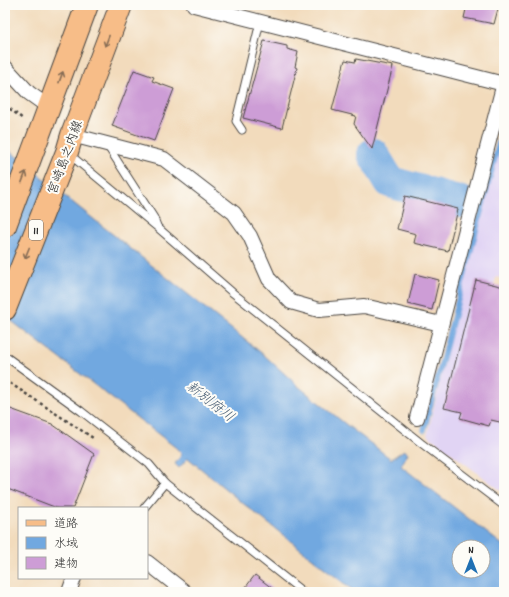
<svg xmlns="http://www.w3.org/2000/svg" width="509" height="597" viewBox="0 0 509 597" font-family="Dekko,'Klee One',sans-serif">
  <rect width="100%" height="100%" fill="#fdfcf7"/>
  <filter id="ink" filterUnits="userSpaceOnUse"><feTurbulence type="fractalNoise" baseFrequency=".025" numOctaves="2"/><feDisplacementMap in="SourceGraphic" scale="8" xChannelSelector="R" yChannelSelector="G"/><feConvolveMatrix kernelMatrix="1 2 1 2 8 2 1 2 1" color-interpolation-filters="sRGB"/></filter>
  <filter id="wash" filterUnits="userSpaceOnUse"><feTurbulence type="fractalNoise" baseFrequency=".012" numOctaves="4" result="noise"/><feDisplacementMap in="SourceGraphic" scale="16" xChannelSelector="R" yChannelSelector="G"/><feGaussianBlur stdDeviation="0.9" result="paint"/><feColorMatrix in="noise" values="0 0 0 0 0 0 0 0 0 0 0 0 0 0 0 0 0 1.4 0 .05"/><feComposite in="paint" operator="in"/></filter>
  <g filter="url(#wash)">
    <rect width="100%" height="100%" fill="#f2dbbc"/>
    <path fill="#e1d4f4" d="M504,125V279L496,277L494,285L476,280L466,321L484,325L463,335L444,407L462,412L460,418L489,426L491,420L504,423V493L427,435L482,208Z"/>
    <path fill="#71a8e0" stroke="#4e6a86" fill-rule="evenodd" d="M5,147L76,205L264,355L298,386L348,426L391,459L404,450L408,453L401,466L504,546V592H355L240,501L188,458L179,468L175,464L182,454L175,447L5,316ZM459,547H483V571H459Z"/>
    <g fill="none" stroke-linecap="round" stroke-linejoin="round">
      <path stroke="#71a8e0" stroke-width="5.5" d="M424,430L504,123"/>
      <path stroke="#71a8e0" stroke-width="32" d="M373,154L390,182L461,202"/>
    </g>
    <g id="blocks">
      <g fill="#cd9dd6">
        <path d="M467,5H499L494,24L464,18Z"/>
        <path d="M264,41L287,46V49L298,52L295,67L297,68L282,128L243,118Z"/>
        <path d="M356,59L393,66L372,149L354,124L356,116L332,110L345,60L355,62Z"/>
        <path d="M134,70L154,77L152,81L174,89L154,141L112,126Z"/>
        <path d="M405,196L458,209L448,251L414,243L416,234L397,229Z"/>
        <path d="M415,274L439,280L432,310L408,304Z"/>
        <path d="M476,280L504,287V423L491,420L489,426L460,418L462,412L444,408Z"/>
        <path d="M5,407L52,424L94,454L73,508H57L5,488Z"/>
        <path d="M255,575L277,592H242Z"/>
      </g>
    </g>
  </g>
  <g filter="url(#ink)">
    <use href="#blocks" fill-opacity="0" stroke="#494541" stroke-width="1"/>
    <g fill="none" stroke-linecap="round" stroke-linejoin="round">
      <defs>
        <g id="service">
          <path d="M242,130L236,121L260,22"/>
          <path d="M107,145L154,218L157,226"/>
          <path d="M69,154L157,227L233,293L421,443L504,506"/>
          <path d="M5,356L81,411L149,464L165,483L303,592"/>
          <path d="M144,508L165,483"/>
        </g>
        <g id="minor">
          <path d="M194,5L504,84"/>
          <path d="M5,67L29,93L50,108"/>
          <path d="M72,135L164,159L234,213L250,236L269,279L291,302L319,310L364,306L441,324"/>
          <path d="M417,418L504,83"/>
          <path d="M147,562L185,592"/>
          <path d="M69,592L74,578"/>
        </g>
        <g id="primary">
          <path d="M5,226L87,5"/>
          <path d="M5,309L67,152L72,135L121,5"/>
        </g>
      </defs>
      <use href="#service" stroke="#494541" stroke-width="9"/>
      <use href="#minor" stroke="#494541" stroke-width="16"/>
      <use href="#primary" stroke="#494541" stroke-width="24"/>
      <g stroke="#494541" stroke-width="2.5" stroke-dasharray="3 3" stroke-linecap="butt">
        <path d="M5,105L23,119"/>
        <path d="M5,380L93,438"/>
      </g>
      <use href="#service" stroke="#fff" stroke-width="7"/>
      <use href="#minor" stroke="#fff" stroke-width="14"/>
      <use href="#primary" stroke="#f7bd88" stroke-width="22"/>
    </g>
    <defs><path id="oneway-shaft" d="M-6 0H5M1.5-3L5.5 0L1.5 3" fill="none" stroke-width="1.6" stroke-linecap="round" stroke-linejoin="round"/></defs>
    <g stroke="#876d55">
      <use href="#oneway-shaft" transform="translate(107 41) rotate(111)"/>
      <use href="#oneway-shaft" transform="translate(61 77) rotate(-70)"/>
      <use href="#oneway-shaft" transform="translate(24 177) rotate(-69)"/>
      <use href="#oneway-shaft" transform="translate(27 253) rotate(112)"/>
    </g>
  </g>
  <g text-anchor="middle" stroke-width="4" stroke-linejoin="round" paint-order="stroke">
    <rect fill="#fdfcf7" stroke="#6a6a68" stroke-width="1" x="29" y="220" width="14" height="20" rx="3"/>
    <g font-size="12" font-weight="bold" fill="#2b2b2b">
      <text x="36" y="234">11</text>
    </g>
    <g font-size="13" fill="#2b2b2b" stroke="#fdfcf7">
      <text transform="translate(64 157) rotate(-70)" y="5">宮崎島之内線</text>
    </g>
    <g font-size="14" font-style="italic" fill="#475d73" stroke="#fdfcf7">
      <text transform="translate(211 401) rotate(38)" y="5">新別府川</text>
    </g>
  </g>
  <rect width="509" height="597" fill="none" stroke="#fdfcf7" stroke-width="20"/>
  <rect x="18" y="507" width="130" height="72" fill="#fdfcf7" stroke="#a9a8a5"/>
  <rect x="26" y="520" width="20" height="6" fill="#f7bd88" stroke="#a9a8a5"/>
  <text x="54" y="527" font-size="12" fill="#2b2b2b">道路</text>
  <rect x="26" y="537" width="20" height="12" fill="#71a8e0" stroke="#a9a8a5"/>
  <text x="54" y="547" font-size="12" fill="#2b2b2b">水域</text>
  <rect x="26" y="557" width="20" height="12" fill="#cd9dd6" stroke="#a9a8a5"/>
  <text x="54" y="567" font-size="12" fill="#2b2b2b">建物</text>
  <g transform="translate(471 559)"><circle r="19" fill="#fdfcf7" stroke="#a9a8a5"/>
  <path d="M0-3L7 15L0 10L-7 15Z" fill="#1f6fb2"/>
  <text y="-6" font-size="11" font-weight="bold" text-anchor="middle" fill="#2b2b2b">N</text>
  </g>
</svg>
